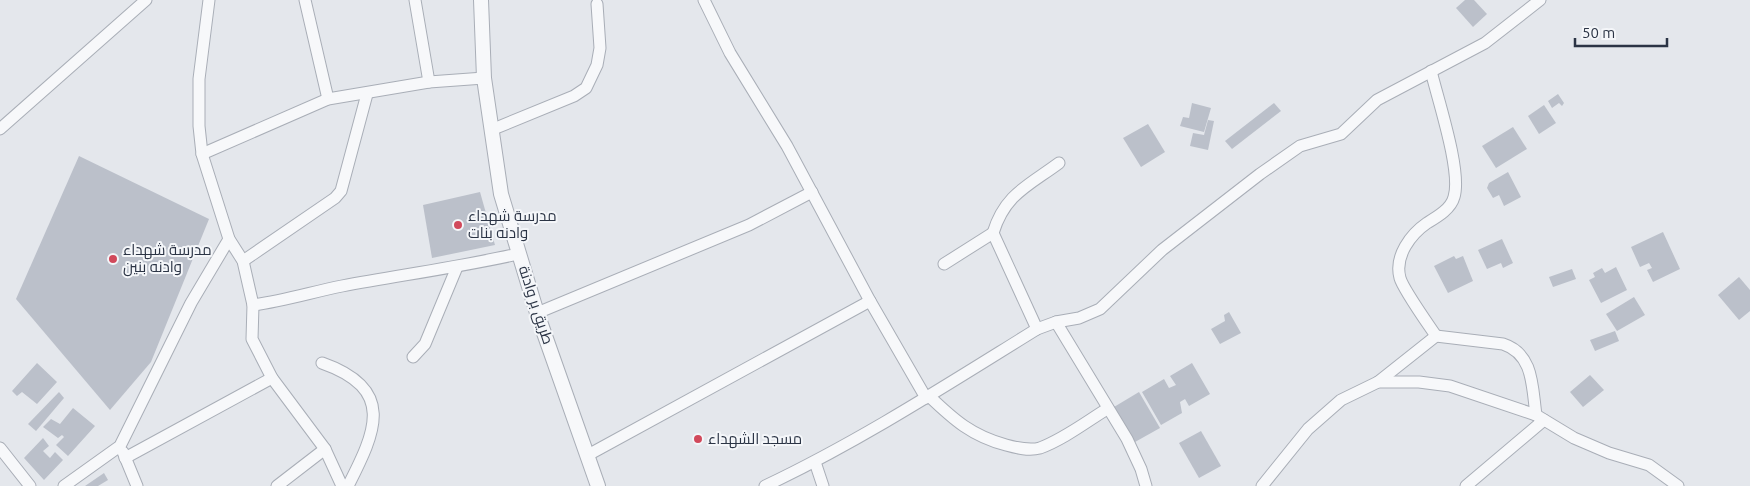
<svg xmlns="http://www.w3.org/2000/svg" width="1750" height="486" viewBox="0 0 1750 486" font-family="Ubuntu,Cairo,sans-serif">
  <rect width="100%" height="100%" fill="#e4e7ec"/>
  <g fill="#bbc0ca">
    <path d="M1465,0H1474L1487,14L1473,27L1456,8Z"/>
    <path d="M1558,94L1564,103L1562,106L1559,103L1552,108L1548,101Z"/>
    <path d="M1192,103L1211,108L1204,132L1180,126L1183,117L1189,118Z"/>
    <path d="M1274,103L1281,111L1232,149L1225,141Z"/>
    <path d="M1544,105L1556,123L1539,134L1528,116Z"/>
    <path d="M1208,120L1214,121L1208,150L1190,146L1193,133L1204,135Z"/>
    <path d="M1148,124L1165,152L1141,167L1123,138Z"/>
    <path d="M1513,127L1527,149L1496,168L1482,146Z"/>
    <path d="M79,156L209,219L151,362L110,410L16,299Z"/>
    <path d="M1508,172L1521,197L1504,206L1499,195L1493,198L1487,188L1489,183Z"/>
    <path d="M480,192L495,245L432,258L423,205Z"/>
    <path d="M1663,232L1680,269L1653,282L1647,270L1652,268L1649,263L1640,267L1631,247Z"/>
    <path d="M1502,239L1513,263L1503,268L1501,263L1487,269L1478,250Z"/>
    <path d="M1454,256L1456,259L1463,256L1473,281L1448,293L1434,266Z"/>
    <path d="M1616,267L1627,290L1601,303L1589,280L1595,277L1593,273L1602,268L1605,273Z"/>
    <path d="M1572,269L1576,279L1553,287L1549,277Z"/>
    <path d="M1739,277L1750,290V311L1739,320L1718,295Z"/>
    <path d="M1634,297L1645,315L1617,331L1606,314Z"/>
    <path d="M1229,312L1241,333L1220,344L1211,329L1225,321L1224,315Z"/>
    <path d="M1615,331L1619,341L1595,351L1590,340Z"/>
    <path d="M37,363L57,382L37,404L22,392L17,396L12,391Z"/>
    <path d="M1192,363L1210,394L1189,406L1185,399L1180,402L1182,413L1161,425L1142,392L1164,379L1169,388L1176,385L1170,376Z"/>
    <path d="M1590,375L1604,390L1583,407L1570,392Z"/>
    <path d="M59,392L64,398L36,431L28,424Z"/>
    <path d="M1139,392L1160,428L1135,442L1114,407Z"/>
    <path d="M73,408L95,426L68,456L56,445L64,437L62,435L58,438L43,427L51,419L60,424Z"/>
    <path d="M1201,431L1221,466L1199,478L1179,443Z"/>
    <path d="M43,438L49,446L43,451L50,458L55,452L63,460L44,480L24,458Z"/>
    <path d="M104,473L108,480L98,486H85Z"/>
  </g>
  <g fill="none" stroke-linecap="round" stroke-linejoin="round">
    <defs>
      <g id="minor">
        <path d="M209,0L199,79V126L202,154L229,239L243,261L253,305L252,339L272,378L325,449L342,486"/>
        <path d="M305,0L328,99"/>
        <path d="M415,0L429,82"/>
        <path d="M704,0L730,53L787,146L870,301L926,398"/>
        <path d="M0,129L146,0"/>
        <path d="M491,130L574,96L586,88L597,65L600,48L597,4"/>
        <path d="M202,154L328,99L429,82L484,78"/>
        <path d="M243,261L335,198L341,191L367,94"/>
        <path d="M944,264L993,233"/>
        <path d="M253,305C284,301 312,292 342,286C401,275 460,267 518,254"/>
        <path d="M537,313L749,225L812,192"/>
        <path d="M1056,322L1127,439L1141,469L1146,486"/>
        <path d="M1037,329L993,233C1005,194 1028,186 1059,163"/>
        <path d="M1436,336L1503,344C1534,354 1532,387 1536,415"/>
        <path d="M413,357L425,344L457,267"/>
        <path d="M322,363C396,389 376,431 348,486"/>
        <path d="M1378,382L1436,336C1428,324 1403,289 1400,278C1394,256 1411,234 1427,223C1437,217 1451,209 1454,197C1462,172 1438,100 1431,71"/>
        <path d="M929,396C954,420 972,436 1006,445C1017,448 1029,451 1040,448C1064,439 1086,422 1107,409"/>
        <path d="M0,448L30,486"/>
        <path d="M123,452L137,486"/>
        <path d="M588,455L870,301"/>
        <path d="M125,458L272,378"/>
        <path d="M815,462L823,486"/>
        <path d="M64,486L120,446L191,303L229,239"/>
        <path d="M277,486L325,449"/>
        <path d="M765,486C860,441 948,384 1037,329L1056,322L1079,318L1100,309L1162,250L1260,174L1300,146L1341,134L1377,100L1485,43L1540,0"/>
        <path d="M1262,486L1308,429L1341,400L1378,382H1419L1450,386L1536,415L1574,438L1609,453L1649,465L1678,486"/>
        <path d="M1466,486L1544,420"/>
      </g>
      <path id="tertiary" d="M481,0L484,78L501,194L537,313L598,486"/>
    </defs>
    <use href="#minor" stroke="#a9aeb7" stroke-width="13"/>
    <use href="#tertiary" stroke="#a9aeb7" stroke-width="16"/>
    <use href="#minor" stroke="#f7f8fa" stroke-width="11"/>
    <use href="#tertiary" stroke="#f7f8fa" stroke-width="14"/>
  </g>
  <g fill="#d1495b" stroke="#f4f6f9" stroke-width="2">
    <circle cx="458" cy="225" r="5"/>
    <circle cx="113" cy="259" r="5"/>
    <circle cx="698" cy="439" r="5"/>
  </g>
  <g text-anchor="middle" stroke-width="4" stroke-linejoin="round" paint-order="stroke">
    <g font-size="15" fill="#2b3445" stroke="#f4f6f9" text-anchor="start">
      <text x="468" y="221">مدرسة شهداء<tspan x="468" dy="17">وادنه بنات</tspan></text>
      <text x="123" y="255">مدرسة شهداء<tspan x="123" dy="17">وادنه بنين</tspan></text>
      <text x="708" y="444">مسجد الشهداء</text>
    </g>
    <g font-size="15" fill="#2b3445" stroke="#f4f6f9">
      <text transform="translate(536 305) rotate(72)" y="5">طريق بر وادنة</text>
    </g>
  </g>
  <path d="M1575 38v8h92v-8" fill="none" stroke="#2b3445" stroke-width="2.5"/>
  <text x="1582" y="38" font-size="15" fill="#2b3445" stroke="#f4f6f9" stroke-width="4" paint-order="stroke">50 m</text>
</svg>
